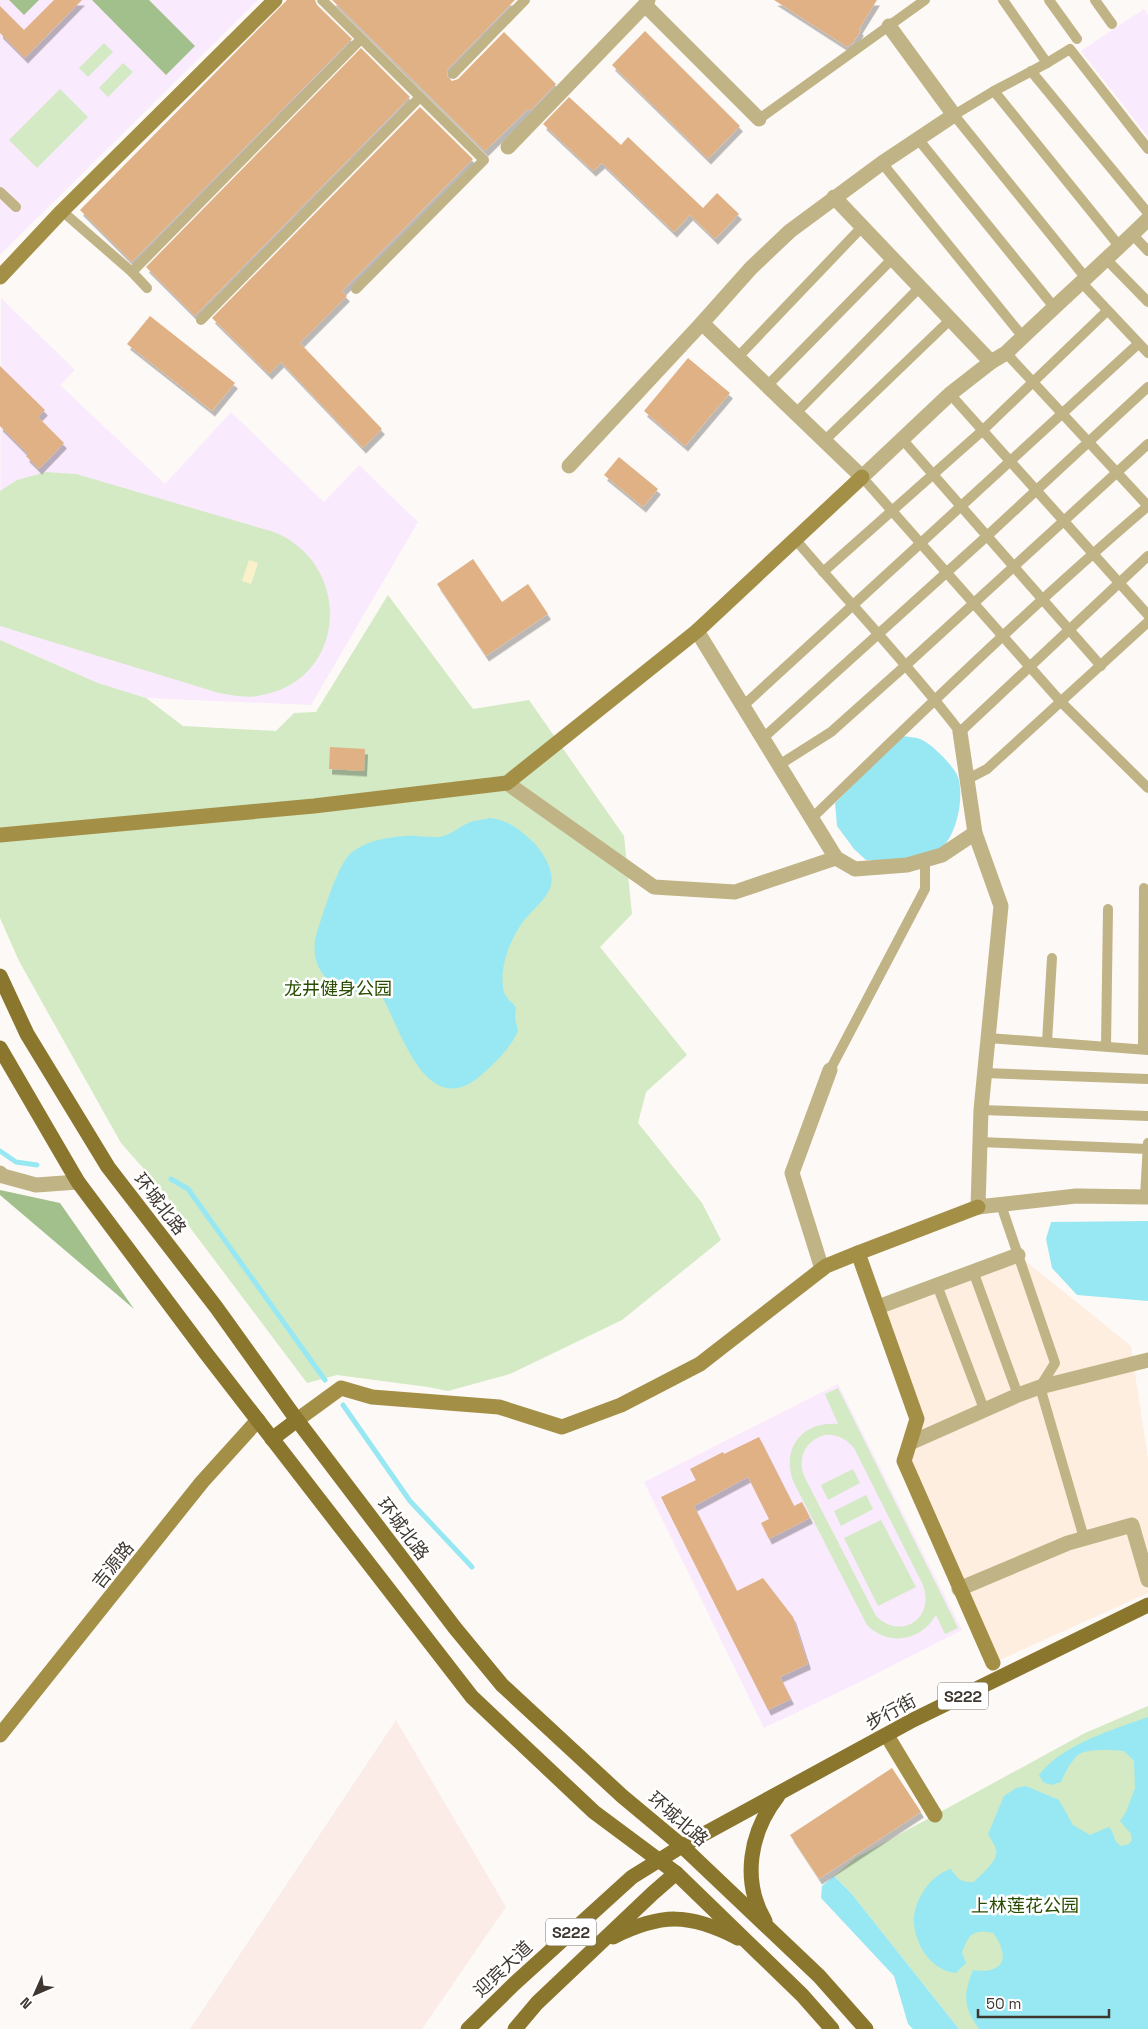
<svg xmlns="http://www.w3.org/2000/svg" width="1148" height="2029" viewBox="0 0 1148 2029" font-family="'Space Grotesk','Noto Sans SC',sans-serif">
  <defs>
    <filter id="shadow"><feDropShadow dx="3" dy="5.5" stdDeviation="0" flood-color="#0004"/></filter>
  </defs>
  <rect width="100%" height="100%" fill="#fdf9f6"/>
  <path fill="#fdeee0" d="M1018,1255L1131,1346L1148,1459V1593L993,1663L904,1461L917,1419L878,1307Z"/>
  <path fill="#fcece8" d="M396,1720L506,1907L422,2029H190Z"/>
  <g fill="#faeafd">
    <path d="M0,0H258L0,255Z"/>
    <path d="M1144,9L1148,15V137L1081,51Z"/>
    <path d="M1,298L75,370L60,385L165,484L231,412L324,502L359,465L418,522L311,705L146,698L98,683L0,640Z"/>
    <path d="M838,1384L962,1630L862,1681L764,1728L644,1482Z"/>
  </g>
  <g fill="#d3eac4" fill-rule="evenodd">
    <path d="M104,43L113,52L88,77L79,68Z"/>
    <path d="M123,63L133,72L108,97L99,88Z"/>
    <path d="M60,89L88,117L37,168L9,140Z"/>
    <path d="M46,472L76,474L274,532C355,565 347,684 257,696C244,698 232,695 219,693L0,626V491L17,480Z"/>
    <path d="M388,595L473,709L529,700L624,836L632,914L600,947L687,1055L646,1092L638,1123L702,1203L721,1240L622,1320L510,1374L448,1391L428,1387L337,1375L307,1383L158,1185L121,1143L19,961L0,918V640L98,683L146,698L183,726L276,731L294,713L316,712Z"/>
    <path d="M838,1388L958,1628L945,1634L936,1615C921,1641 889,1647 867,1625L793,1481C781,1446 804,1421 838,1424L825,1394ZM825,1435C837,1434 846,1439 854,1448L922,1583C937,1616 902,1642 876,1616L804,1476C797,1457 806,1440 825,1435Z"/>
    <path d="M853,1469L860,1483L828,1500L821,1485Z"/>
    <path d="M866,1495L873,1509L841,1526L834,1511Z"/>
    <path d="M881,1520L916,1587L878,1606L844,1538Z"/>
    <path d="M1148,1706V2029H959L851,1893L834,1876L856,1858L1085,1733Z"/>
  </g>
  <g fill="#a1c08c">
    <path d="M9,0H39L24,15Z"/>
    <path d="M92,0H149L195,46L166,75Z"/>
    <path d="M0,1190L60,1203L134,1309L0,1195Z"/>
  </g>
  <path fill="#faf1cb" d="M249,560L258,563L251,584L242,581Z"/>
  <g fill="#98e8f3">
    <path d="M902,736C907,737 915,737 920,739C931,743 954,766 958,777C964,795 958,828 946,843C931,862 888,861 866,860L854,849L837,826L835,803Z"/>
    <path d="M490,818C508,820 519,829 532,841C542,850 555,871 551,885C548,898 535,907 526,918C511,936 498,968 504,992C506,998 512,1003 516,1007L515,1018L518,1031C509,1050 495,1063 479,1077C427,1120 401,1032 383,998C372,991 347,994 332,983C314,970 311,948 318,929C324,911 338,863 352,852C367,841 387,837 406,836C417,835 433,839 444,836C452,833 460,827 468,823C474,820 483,820 490,818Z"/>
    <path d="M1148,1221V1301L1077,1295L1052,1268L1046,1239L1051,1222Z"/>
    <path d="M1148,1717V2029H979C963,2006 963,1996 973,1970C1004,1975 1011,1957 993,1933C973,1929 969,1934 962,1952L966,1963L956,1973C932,1971 916,1946 914,1924C912,1902 931,1874 951,1869C957,1879 962,1883 974,1882C981,1874 999,1861 996,1849C994,1844 991,1839 988,1834L1004,1796L1016,1788L1026,1786L1059,1800L1073,1825L1090,1835L1109,1827C1115,1833 1112,1841 1121,1846L1129,1844L1132,1840L1131,1834L1120,1821L1126,1812L1135,1788L1134,1761L1124,1751C1113,1750 1087,1748 1078,1755C1070,1762 1065,1773 1061,1782L1051,1785L1043,1782L1039,1775C1061,1745 1114,1729 1148,1717Z"/>
    <path d="M834,1876L851,1893L959,2029H913L908,2024L894,1976L821,1898L822,1886Z"/>
  </g>
  <g fill="none" stroke-linecap="round" stroke-linejoin="round">
    <g stroke="#98e8f3" stroke-width="5">
      <path d="M0,1151L16,1162L37,1165"/>
      <path d="M171,1179L188,1189L325,1380"/>
      <path d="M343,1405L410,1501L472,1567"/>
    </g>
  </g>
  <g fill="#e0b185" filter="url(#shadow)">
    <path d="M54,0H82L25,58L0,33V6L24,30Z"/>
    <path d="M287,0H315L317,5L352,39L132,262L80,210Z"/>
    <path d="M332,0H515L448,69L447,76L452,81L458,79L504,32L556,84L530,111L528,109L485,151Z"/>
    <path d="M774,0H877L859,29L861,30L853,43L847,47Z"/>
    <path d="M645,31L740,126L708,159L612,65Z"/>
    <path d="M361,48L410,97L195,316L146,267Z"/>
    <path d="M569,97L621,145L628,137L703,208L717,193L739,214L715,239L690,215L674,232L602,163L593,171L543,124Z"/>
    <path d="M420,107L473,159L342,291L347,296L300,343L382,429L363,448L281,362L269,374L212,318Z"/>
    <path d="M150,316L235,383L212,411L127,344Z"/>
    <path d="M688,358L730,393L685,446L644,411Z"/>
    <path d="M0,366L45,410L38,417L64,443L39,469L26,456L28,454L0,426Z"/>
    <path d="M619,457L658,489L643,507L604,475Z"/>
    <path d="M473,559L502,602L528,584L548,614L486,656L437,584Z"/>
    <path d="M330,747L365,749L364,771L329,769Z"/>
    <path d="M759,1437L794,1506L802,1502L810,1518L769,1539L761,1523L769,1519L748,1477L694,1506L737,1591L763,1578L793,1617L808,1664L780,1677L791,1699L768,1710L661,1497L696,1480L690,1469L723,1452L724,1454Z"/>
    <path d="M892,1768L921,1812L819,1879L790,1835Z"/>
  </g>
  <g fill="none" stroke-linecap="round" stroke-linejoin="round">
    <g stroke="#c0b385" stroke-width="10">
      <path d="M322,0L484,160L356,289"/>
      <path d="M1003,0L1047,63L994,91L954,115L1085,277"/>
      <path d="M1049,0L1077,39"/>
      <path d="M1095,0L1112,24"/>
      <path d="M1047,63L1070,49L1148,149"/>
      <path d="M1031,71L1148,213"/>
      <path d="M453,74L525,0"/>
      <path d="M994,91L1120,247"/>
      <path d="M759,119L925,0"/>
      <path d="M918,139L1054,307"/>
      <path d="M882,163L1023,337"/>
      <path d="M0,192L16,207"/>
      <path d="M62,211L132,272L147,288"/>
      <path d="M1132,234L1148,251"/>
      <path d="M1107,260L1148,302"/>
      <path d="M132,272L361,39"/>
      <path d="M1081,282L1148,353"/>
      <path d="M201,320L420,97"/>
      <path d="M738,357L863,226"/>
      <path d="M767,386L893,258"/>
      <path d="M950,394L1148,615"/>
      <path d="M796,413L920,287"/>
      <path d="M902,439L1101,666"/>
      <path d="M824,441L951,319"/>
      <path d="M862,477L1061,702L1148,788"/>
      <path d="M795,539C850,604 909,665 960,732L1148,556"/>
      <path d="M823,572L982,431L1107,311"/>
      <path d="M743,706L1138,344"/>
      <path d="M763,738L987,536L1148,387"/>
      <path d="M779,765L831,732L905,666L1148,444"/>
      <path d="M966,780L987,769L1148,622"/>
      <path d="M812,818C922,712 1032,605 1148,506L1006,353"/>
      <path d="M988,1038L1148,1050"/>
      <path d="M1047,1042L1052,958"/>
      <path d="M1106,1046L1108,909"/>
      <path d="M1143,1049L1144,888"/>
      <path d="M830,1070L925,889V860"/>
      <path d="M985,1073L1148,1079"/>
      <path d="M981,1110L1148,1116"/>
      <path d="M979,1142L1148,1149"/>
      <path d="M1145,1197L1148,1143"/>
      <path d="M1001,1205L1055,1363L1040,1387L1084,1538"/>
      <path d="M973,1271L1018,1395"/>
      <path d="M937,1285L984,1409"/>
    </g>
    <g stroke="#c0b385" stroke-width="15">
      <path d="M648,0L645,5L759,119"/>
      <path d="M508,147L645,5"/>
      <path d="M834,197L991,362L950,394L862,477L702,323L751,268L790,231L882,163L954,115L889,26"/>
      <path d="M991,362L1006,353C1053,308 1102,264 1148,219"/>
      <path d="M569,466L702,323"/>
      <path d="M697,631L836,858"/>
      <path d="M960,732L975,833"/>
      <path d="M507,783L654,887L735,892L836,858L855,869L907,865L942,855L975,833L1001,906L981,1110L978,1207L1076,1196L1148,1197"/>
      <path d="M0,1173L3,1176L36,1185L78,1182"/>
      <path d="M822,1269L792,1173L830,1070"/>
      <path d="M878,1307L1018,1255"/>
      <path d="M910,1443L1018,1395L1040,1387L1148,1360"/>
      <path d="M959,1589L1068,1543L1132,1525L1148,1580"/>
    </g>
    <g stroke="#a48f47" stroke-width="15">
      <path d="M0,277L62,211L275,0"/>
      <path d="M0,835L314,806L507,783L697,631L862,477"/>
      <path d="M858,1253L978,1207"/>
      <path d="M297,1420L341,1388L372,1397L499,1407L562,1427L621,1405L700,1364L826,1266L858,1253L917,1419L904,1461L993,1663"/>
      <path d="M0,1735L202,1482L258,1420"/>
      <path d="M889,1739L935,1815"/>
    </g>
    <g stroke="#8b762d" stroke-width="15">
      <path d="M0,976L27,1034L108,1167L216,1307L297,1420L455,1628L502,1685L622,1796L682,1846L819,1976L866,2029"/>
      <path d="M0,1048L78,1182L205,1352L472,1697L594,1812L676,1873L802,1995L832,2029"/>
      <path d="M272,1439L297,1420"/>
      <path d="M765,1921C741,1880 750,1832 778,1796"/>
      <path d="M613,1937C661,1913 689,1913 738,1938"/>
      <path d="M468,2029L514,1984L632,1877L682,1846L913,1720L1148,1605"/>
      <path d="M515,2029L537,2003L653,1893L676,1873"/>
    </g>
  </g>
  <g text-anchor="middle" stroke-width="5" stroke-linejoin="round" paint-order="stroke">
    <g fill="#fff" stroke="#78736e" stroke-width="1">
      <rect x="938" y="1682.5" width="50" height="27" rx="4"/>
      <rect x="546" y="1918.5" width="50" height="27" rx="4"/>
    </g>
    <g font-size="16" font-weight="bold" fill="#3e3730">
      <text x="963" y="1702">S222</text>
      <text x="571" y="1938">S222</text>
    </g>
    <g font-size="18" fill="#294d00" stroke="#fff">
      <text x="338" y="995">龙井健身公园</text>
      <text x="1025" y="1912">上林莲花公园</text>
    </g>
    <g font-size="18" fill="#3e3730" stroke="#fff">
      <text transform="translate(160 1204) rotate(52)" y="6">环城北路</text>
      <text transform="translate(403 1529) rotate(53)" y="6">环城北路</text>
      <text transform="translate(113 1565) rotate(-51)" y="6">吉源路</text>
      <text transform="translate(891 1712) rotate(-28)" y="6">步行街</text>
      <text transform="translate(678 1819) rotate(41)" y="6">环城北路</text>
      <text transform="translate(503 1969) rotate(-43)" y="6">迎宾大道</text>
    </g>
  </g>
  <g transform="translate(35 1994) rotate(225)" stroke="#ffffff" stroke-width="4" paint-order="stroke">
  <path d="M0-4L9 19L0 12L-9 19Z" fill="#3e3730"/>
  <text y="-8" font-size="14" font-weight="bold" text-anchor="middle" fill="#3e3730">N</text>
  </g>
  <path d="M978 2009v8h131v-8" fill="none" stroke="#3e3730" stroke-width="2.5"/>
  <text x="986" y="2009" font-size="15" fill="#3e3730" stroke="#ffffff" stroke-width="4" paint-order="stroke">50 m</text>
</svg>
